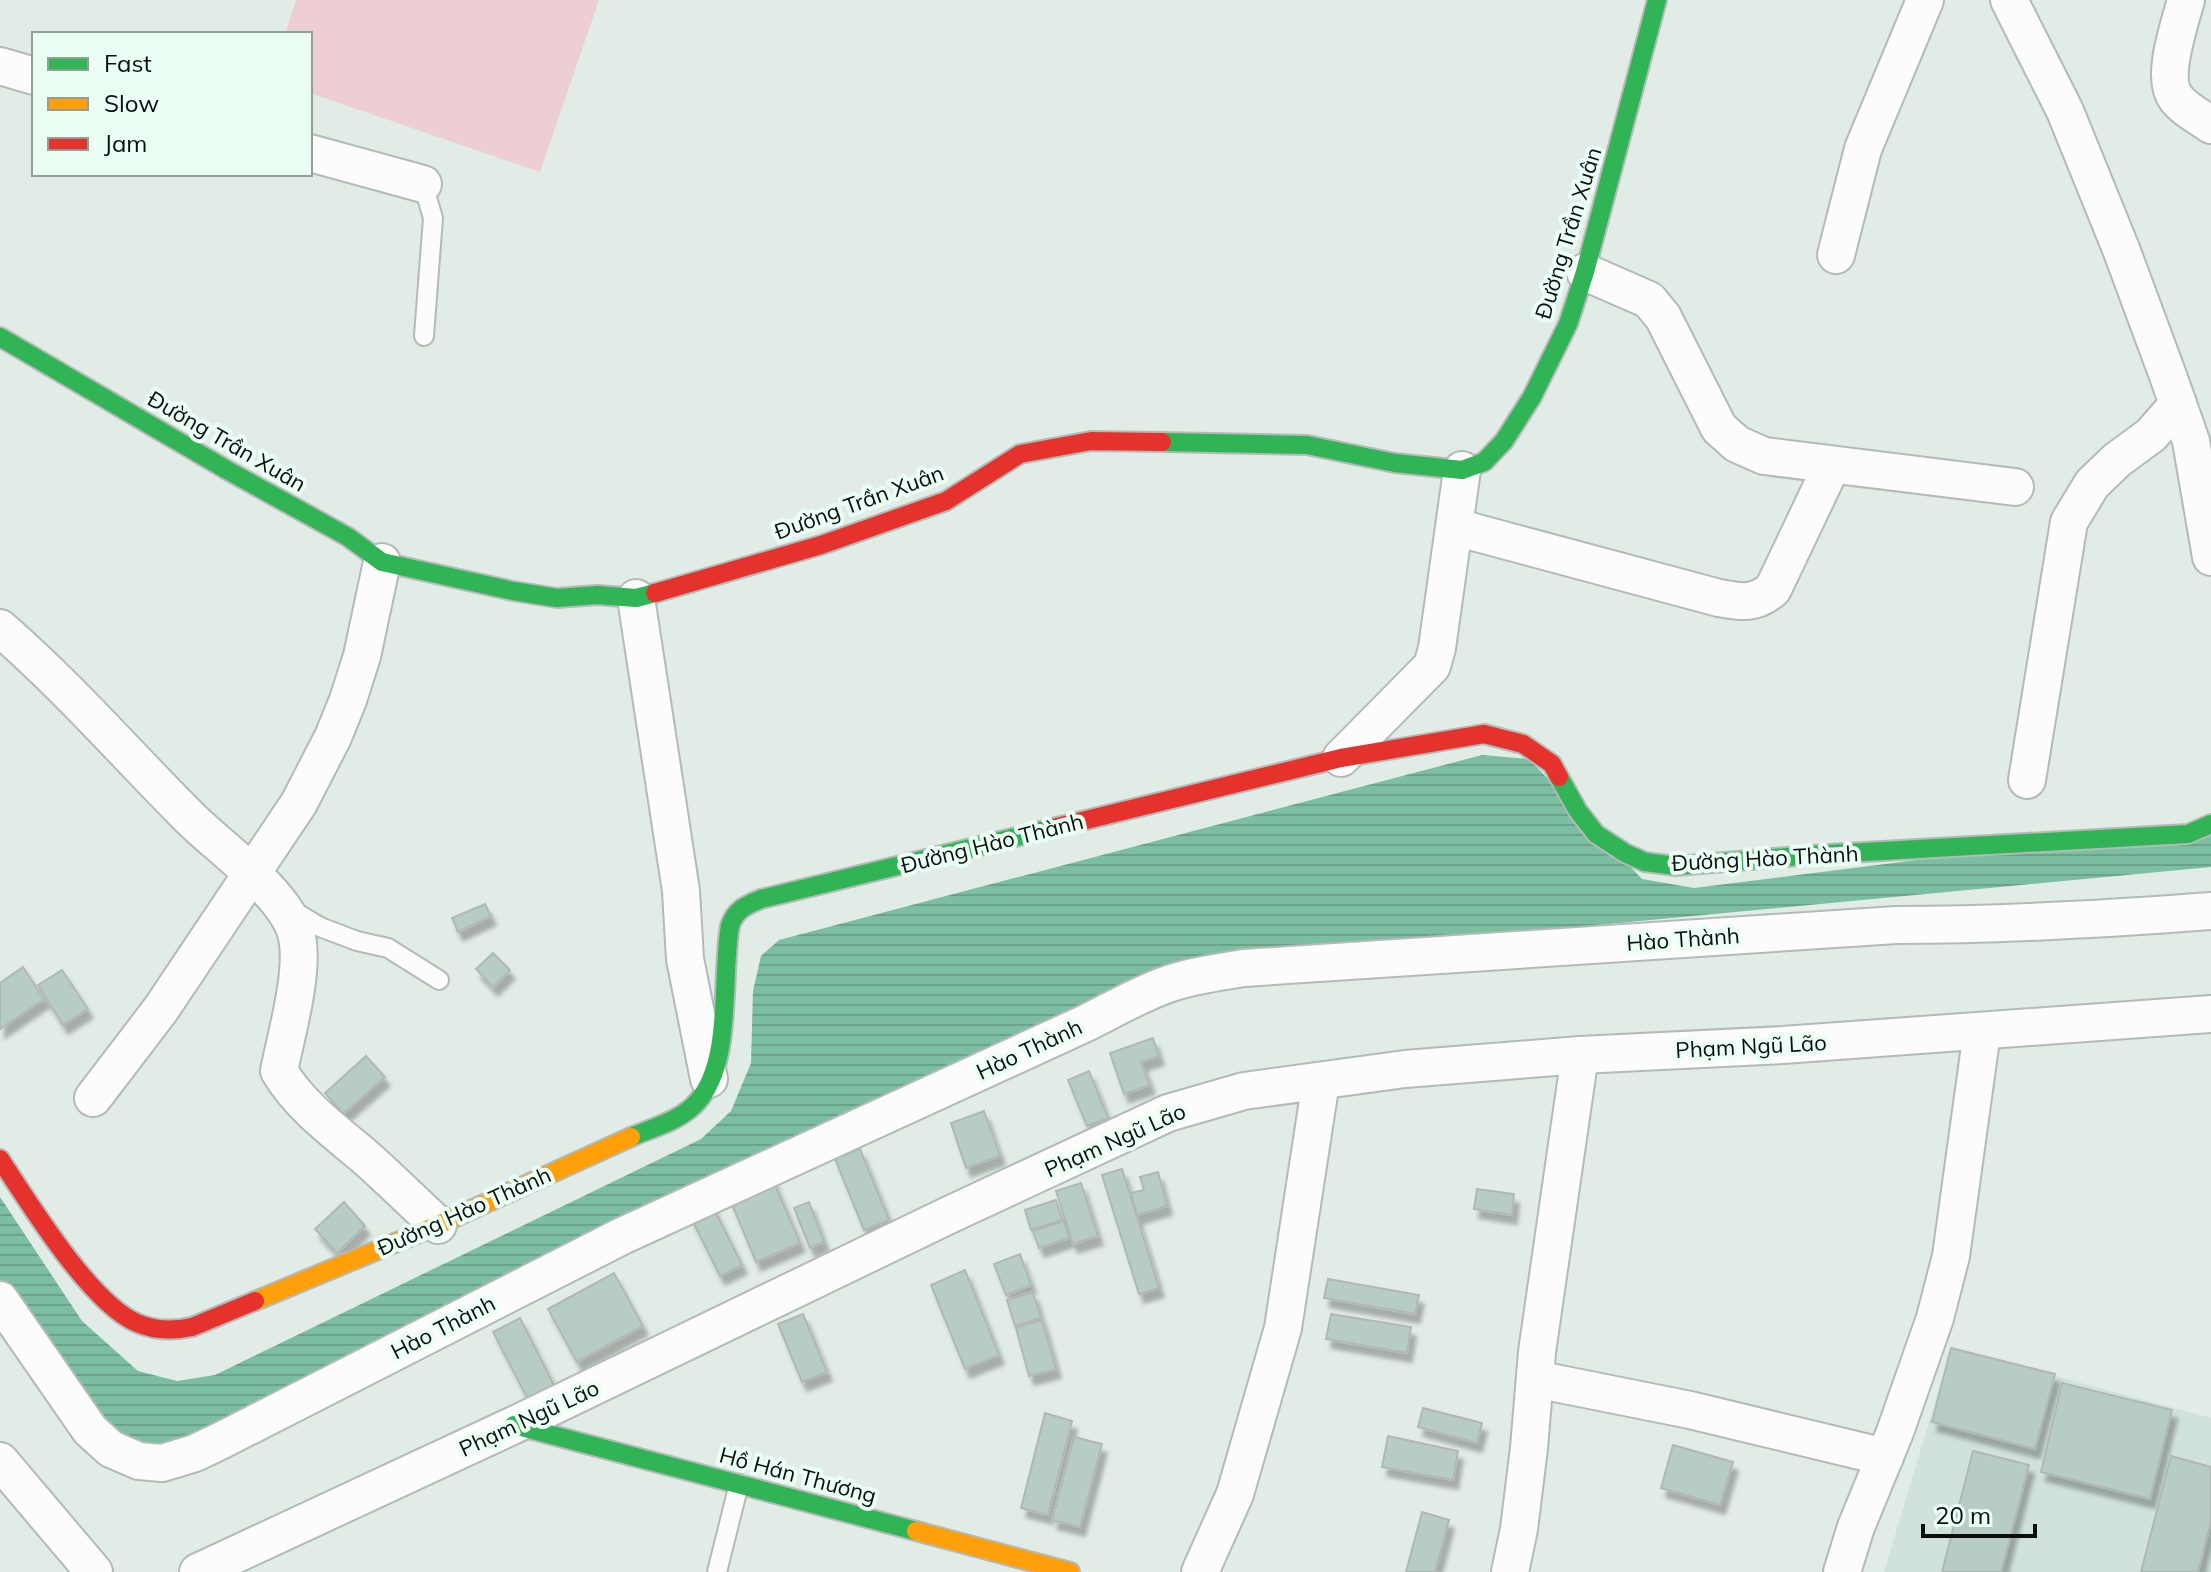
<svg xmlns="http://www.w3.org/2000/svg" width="2211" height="1572" viewBox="0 0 2211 1572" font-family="Mulish,sans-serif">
  <defs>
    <pattern id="water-rules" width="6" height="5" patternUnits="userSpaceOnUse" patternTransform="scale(2)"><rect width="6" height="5" fill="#7cbea2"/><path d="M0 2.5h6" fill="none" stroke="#6aa28a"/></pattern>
    <filter id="shadow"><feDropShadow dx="5" dy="9" stdDeviation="2" flood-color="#0004"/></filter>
  </defs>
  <rect width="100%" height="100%" fill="#e2ece7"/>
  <path fill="#d0e2d9" d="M1951,1348L2211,1418V1572H1884Z"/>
  <path fill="#ecced3" d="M296,0H599L540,172L310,93V34H285Z"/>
  <path fill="url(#water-rules)" d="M1482,755L1529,759L1642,879L1694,888L2211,823V867L1249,958L1116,993L190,1435L157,1444L123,1438L94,1420L0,1280V1197L82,1321L138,1371L177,1381L215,1375L701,1139L731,1111L751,1063L753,991L761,956L779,940Z"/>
  <g fill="#b7cdc3" stroke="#b0b8b4" stroke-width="2" filter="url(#shadow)">
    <path d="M485,904L491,916L458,932L452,918Z"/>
    <path d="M493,953L510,970L493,987L476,969Z"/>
    <path d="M23,967L44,999L0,1029V983Z"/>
    <path d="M62,970L88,1009L63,1025L38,985Z"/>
    <path d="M1153,1038L1159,1056L1141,1062L1150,1085L1124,1094L1110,1053Z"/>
    <path d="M366,1056L385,1077L343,1114L325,1093Z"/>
    <path d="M1089,1071L1108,1118L1087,1126L1068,1080Z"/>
    <path d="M984,1111L1000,1156L966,1168L951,1123Z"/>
    <path d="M860,1149L889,1220L864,1230L835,1159Z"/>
    <path d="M1122,1169L1159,1288L1139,1294L1102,1175Z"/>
    <path d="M1158,1172L1167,1206L1137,1215L1131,1193L1144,1190L1140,1177Z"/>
    <path d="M770,1173L800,1243L756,1262L727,1192Z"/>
    <path d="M1081,1183L1098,1236L1073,1244L1056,1191Z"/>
    <path d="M1477,1189L1514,1194L1512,1215L1474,1209Z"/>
    <path d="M1056,1200L1062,1220L1031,1230L1025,1210Z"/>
    <path d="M344,1202L365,1226L337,1253L315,1229Z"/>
    <path d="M809,1202L824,1242L810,1248L794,1208Z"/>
    <path d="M712,1205L742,1265L720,1276L690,1216Z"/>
    <path d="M1064,1221L1069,1238L1039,1248L1033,1231Z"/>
    <path d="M1020,1254L1031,1285L1006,1295L994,1264Z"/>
    <path d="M965,1270L999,1355L965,1369L931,1285Z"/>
    <path d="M614,1273L643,1326L577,1362L548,1309Z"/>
    <path d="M1328,1279L1419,1295L1415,1314L1324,1298Z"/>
    <path d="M1033,1292L1041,1318L1015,1326L1007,1300Z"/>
    <path d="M803,1314L827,1372L802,1382L778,1324Z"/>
    <path d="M1331,1314L1411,1327L1407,1353L1326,1339Z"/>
    <path d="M520,1318L558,1393L532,1407L493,1332Z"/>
    <path d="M1042,1320L1056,1369L1029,1376L1016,1328Z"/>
    <path d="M1951,1348L2055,1374L2035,1449L1932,1422Z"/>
    <path d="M2062,1383L2172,1410L2150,1499L2041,1472Z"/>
    <path d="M1423,1408L1482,1423L1477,1443L1418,1427Z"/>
    <path d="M1045,1413L1072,1421L1048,1515L1021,1508Z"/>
    <path d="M1388,1436L1458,1451L1453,1480L1382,1467Z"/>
    <path d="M1074,1437L1102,1444L1080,1527L1052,1520Z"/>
    <path d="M1673,1445L1733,1462L1720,1505L1661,1488Z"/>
    <path d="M1973,1451L2029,1465L2001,1572H1942Z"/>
    <path d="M2171,1456L2211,1467V1521L2198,1572H2141Z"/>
    <path d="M1422,1512L1449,1520L1435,1572H1406Z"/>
  </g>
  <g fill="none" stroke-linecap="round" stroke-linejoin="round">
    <defs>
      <g id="lane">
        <path d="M423,184L433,218L424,336"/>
        <path d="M290,909L320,927L357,941L388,948L439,980"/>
        <path d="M717,1572L739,1484"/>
      </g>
      <g id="street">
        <path d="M2009,0L2065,111L2121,249L2167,373L2191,441L2211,557"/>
        <path d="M2186,0C2180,23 2160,78 2176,98C2184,109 2200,117 2211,125"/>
        <path d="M0,66L34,76"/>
        <path d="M310,153L423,184"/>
        <path d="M1836,255L1863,149L1925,0"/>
        <path d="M1585,272L1649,300L1663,317L1719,428L1737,444L1764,456L2015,487"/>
        <path d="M1455,527L1719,598C1741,602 1755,605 1773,589L1832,465"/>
        <path d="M636,598L681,891L685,959L709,1079"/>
        <path d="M0,628C68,687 127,755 190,818C220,848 285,893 296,933C306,968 286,1035 279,1071C300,1106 333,1130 364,1156C389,1178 413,1202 438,1225"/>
        <path d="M1341,758L1432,666L1437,648L1462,470"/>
        <path d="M2027,780L2069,522L2092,484L2117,460L2151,435L2178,404"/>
        <path d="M93,1098L161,1009L299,803L333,737L348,700L362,656L382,562"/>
        <path d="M0,1300L90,1430L111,1449L139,1461L162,1463L195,1453L222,1440L622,1236L1086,1023C1114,1009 1141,993 1171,983C1195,975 1219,972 1244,968L1896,925C2001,925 2106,919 2211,911"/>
        <path d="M1535,1379L1690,1410L1885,1457"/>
        <path d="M0,1461L94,1572"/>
        <path d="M198,1572L514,1425L949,1215L1168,1113L1244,1091L1405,1069L1580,1055L1783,1045L2211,1014"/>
        <path d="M1200,1572L1235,1494L1283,1328L1321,1081"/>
        <path d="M1510,1572L1519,1529L1529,1448L1537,1352L1580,1055"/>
        <path d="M1842,1572L1856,1527L1895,1432L1935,1318L1951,1256L1982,1032"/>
      </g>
      <g id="fast">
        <path d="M0,337L227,470L348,537L382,562L513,591L557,598L597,595L636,598L655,593"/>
        <path d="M1162,442L1307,445L1395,463L1462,470L1484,462L1504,441L1532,397L1568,324L1585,272L1657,0"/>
        <path d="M1559,777L1578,811L1596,834L1625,853L1645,862L1676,866L1811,855L2188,834L2211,824"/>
        <path d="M631,1137C652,1128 682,1120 697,1102C733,1063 721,975 730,926C735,910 746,905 761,899L1049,829"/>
        <path d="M514,1425L916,1531"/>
      </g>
      <g id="slow">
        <path d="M255,1301L438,1225L631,1137"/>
        <path d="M916,1531L1070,1572"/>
      </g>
      <g id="jam">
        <path d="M655,593L821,545L946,501L1020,454L1091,441L1162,442"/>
        <path d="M1049,829L1341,758L1484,734L1523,744L1552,764L1559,777"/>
        <path d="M0,1159C29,1203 90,1303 137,1323C155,1331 173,1331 192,1327L255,1301"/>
      </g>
    </defs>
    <use href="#lane" stroke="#b3bab7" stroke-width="22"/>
    <use href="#street" stroke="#b3bab7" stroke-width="40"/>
    <use href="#fast" stroke="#b3bab7" stroke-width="22"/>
    <use href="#slow" stroke="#b3bab7" stroke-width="22"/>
    <use href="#jam" stroke="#b3bab7" stroke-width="22"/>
    <use href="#lane" stroke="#fbfcfb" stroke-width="18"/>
    <use href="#street" stroke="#fbfcfb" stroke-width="36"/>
    <use href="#fast" stroke="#30b455" stroke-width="18"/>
    <use href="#slow" stroke="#ff9f0a" stroke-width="18"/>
    <use href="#jam" stroke="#e5322d" stroke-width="18"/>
  </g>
  <g text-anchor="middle" stroke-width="8" stroke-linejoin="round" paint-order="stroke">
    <g font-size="22" fill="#0a100d" stroke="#ebfef4">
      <text transform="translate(1568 233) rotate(-73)" y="8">Đường Trần Xuân</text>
      <text transform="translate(227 441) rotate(30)" y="8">Đường Trần Xuân</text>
      <text transform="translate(859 502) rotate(-20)" y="8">Đường Trần Xuân</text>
      <text transform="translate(992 843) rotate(-14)" y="8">Đường Hào Thành</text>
      <text transform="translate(1765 858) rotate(-3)" y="8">Đường Hào Thành</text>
      <text transform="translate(1683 939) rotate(-4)" y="8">Hào Thành</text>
      <text transform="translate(1751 1046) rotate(-3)" y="8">Phạm Ngũ Lão</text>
      <text transform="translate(1029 1049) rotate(-25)" y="8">Hào Thành</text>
      <text transform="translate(1115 1140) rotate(-24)" y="8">Phạm Ngũ Lão</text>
      <text transform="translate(464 1211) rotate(-24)" y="8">Đường Hào Thành</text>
      <text transform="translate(443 1327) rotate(-27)" y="8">Hào Thành</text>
      <text transform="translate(529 1418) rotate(-25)" y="8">Phạm Ngũ Lão</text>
      <text transform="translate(798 1475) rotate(15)" y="8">Hồ Hán Thương</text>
    </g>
  </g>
  <rect x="32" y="32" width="280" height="144" fill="#ebfef4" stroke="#919f98" stroke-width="2"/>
  <rect x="48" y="58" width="40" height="12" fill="#30b455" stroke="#919f98" stroke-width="2"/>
  <text x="104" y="72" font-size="24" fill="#0a100d">Fast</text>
  <rect x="48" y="98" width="40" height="12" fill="#ff9f0a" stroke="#919f98" stroke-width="2"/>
  <text x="104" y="112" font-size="24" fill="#0a100d">Slow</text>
  <rect x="48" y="138" width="40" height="12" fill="#e5322d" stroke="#919f98" stroke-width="2"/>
  <text x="104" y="152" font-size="24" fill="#0a100d">Jam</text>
  <path d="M1923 1524v12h112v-12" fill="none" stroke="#0a100d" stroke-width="4"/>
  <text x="1935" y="1524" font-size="24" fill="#0a100d" stroke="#ebfef4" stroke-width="6" paint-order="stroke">20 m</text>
</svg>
